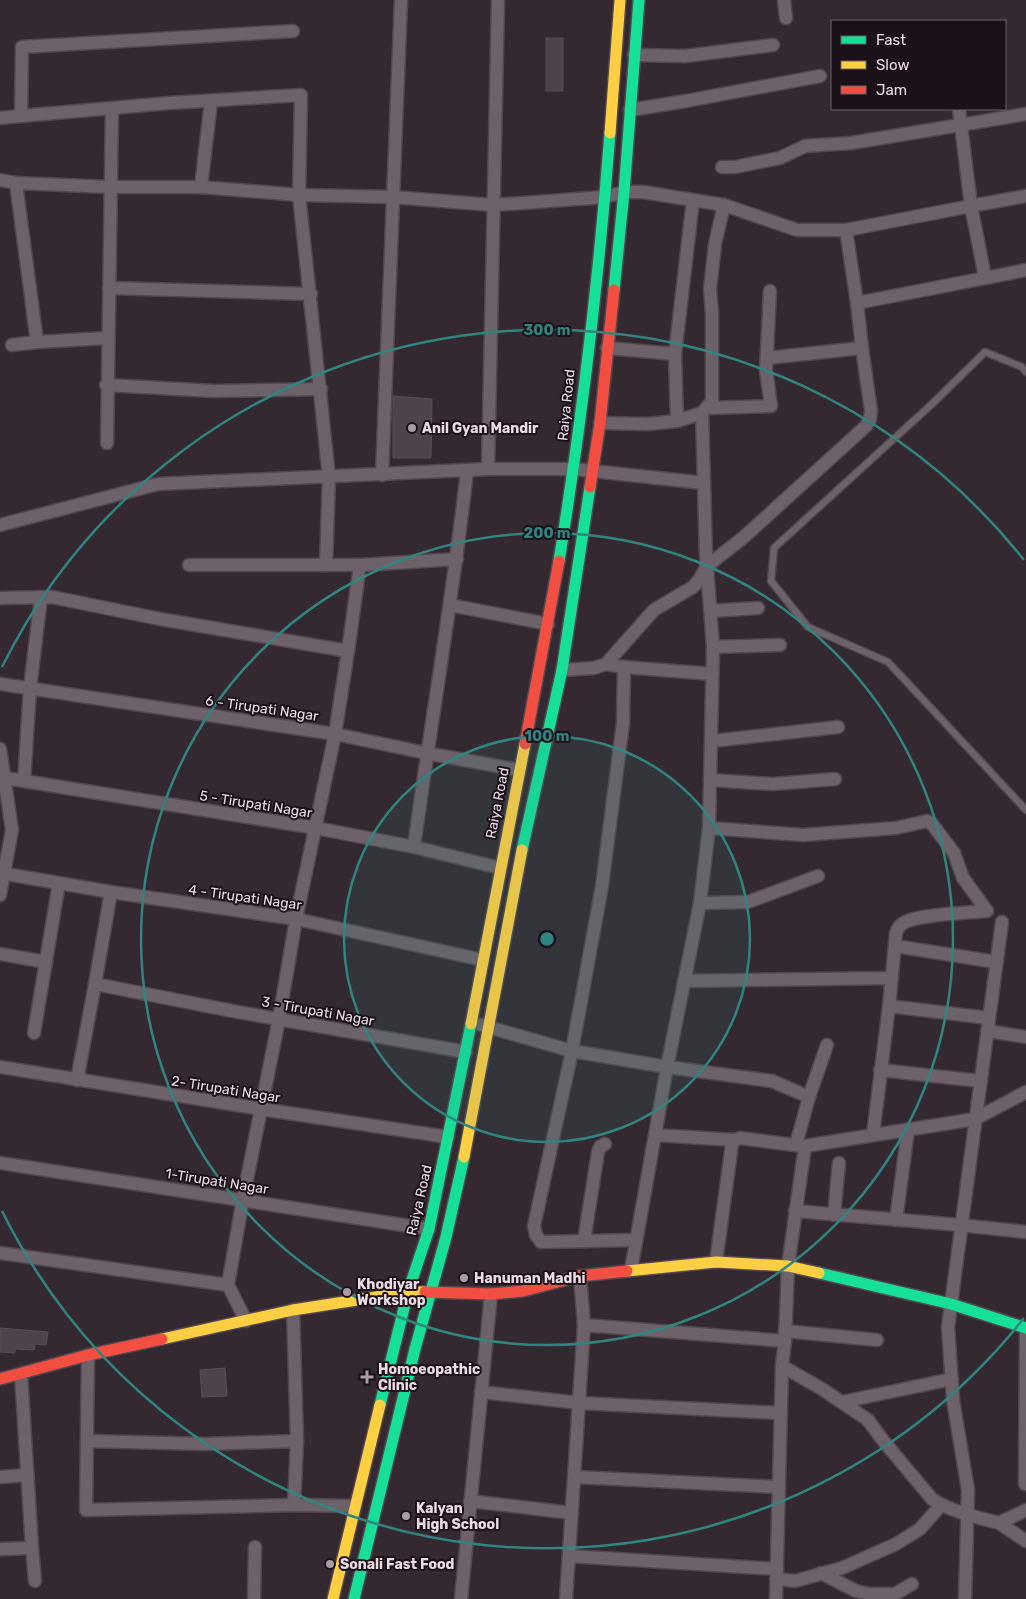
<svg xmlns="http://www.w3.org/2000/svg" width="1026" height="1599" viewBox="0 0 1026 1599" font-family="Rubik,sans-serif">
  <rect width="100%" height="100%" fill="#352931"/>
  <g fill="#4e434a" stroke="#5a4f56">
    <rect x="546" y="38" width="17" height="53"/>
    <path d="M393,396L432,399L431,458H393Z"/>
    <path d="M0,1328L48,1332L46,1345L35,1344L34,1350L15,1349V1353L0,1352Z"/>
    <path d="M225,1368L227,1396L202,1397L200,1370Z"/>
  </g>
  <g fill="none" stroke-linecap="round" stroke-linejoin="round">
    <defs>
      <path id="lane" d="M1026,372L1022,367L985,352L932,404L774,548L771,581L808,627L888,662L1026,810"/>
      <g id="street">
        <path d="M784,0L786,18"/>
        <path d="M293,31L22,47L21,116L169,103L301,95L299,195L329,477L326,565"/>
        <path d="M634,55L685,56L773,45"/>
        <path d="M630,110L686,101L820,76"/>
        <path d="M0,118L21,116"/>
        <path d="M722,167H735L780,158L805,146L851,143L1026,114"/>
        <path d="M0,180L16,183L110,187H201L299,195L392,197L493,205L605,197L624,192H643L724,205L797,230H846L971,206L959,109"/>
        <path d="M16,183L37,342"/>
        <path d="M201,187L211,101"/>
        <path d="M846,230L857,303L1026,270"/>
        <path d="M985,277L971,206L1026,196"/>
        <path d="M109,288L311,294"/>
        <path d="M12,345L37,342L108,338"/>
        <path d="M607,348L675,354"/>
        <path d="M767,358L862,348L857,303"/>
        <path d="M106,385L214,391L321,389"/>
        <path d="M707,408L771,406L766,370L770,291"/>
        <path d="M677,421L675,354L693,200"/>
        <path d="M600,423L648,424L677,421L702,413L712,401V313L710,289L715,244L724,205"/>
        <path d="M107,443L112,109"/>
        <path d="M488,469L498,0"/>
        <path d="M382,475L401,0"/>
        <path d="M0,525L158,484L488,469H574L704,483"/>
        <path d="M189,565H360"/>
        <path d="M0,598L52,597L160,619L348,651L335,734L296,919L279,1019L243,1199L228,1285L246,1321"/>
        <path d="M450,605L548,624"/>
        <path d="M711,611L758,608"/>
        <path d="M713,647L780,645"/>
        <path d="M348,651L360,565L457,559"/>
        <path d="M606,664L624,667L623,723L602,886L572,1051L534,1226L536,1235L541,1242L636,1240"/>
        <path d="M624,667L712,674"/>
        <path d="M562,670L594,668L606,664L654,610L693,587L699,580L707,566L744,537L866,426L870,419L871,411L862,348"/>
        <path d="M0,684L335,734L426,753L519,770"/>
        <path d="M712,741L838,727"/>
        <path d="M0,749L12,830L0,895"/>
        <path d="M5,778L316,828L414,847L500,868"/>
        <path d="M710,780L773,784L835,779"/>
        <path d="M24,781L30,688L41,597"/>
        <path d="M709,828L803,835L896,828L927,821L932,824L954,853L963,878L987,911C968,913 915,914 902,924C899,926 897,930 896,933L889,1006L988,1018"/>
        <path d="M414,847C431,722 453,597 467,471"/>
        <path d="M0,873L111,892L296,919L483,960"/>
        <path d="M700,903L748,902L818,876"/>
        <path d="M895,946L996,962"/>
        <path d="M0,954L46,962"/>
        <path d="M684,981L892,978"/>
        <path d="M95,984L238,1012L466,1052"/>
        <path d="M481,1025L572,1051L667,1067L772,1081L809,1097L796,1145"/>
        <path d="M987,1031L1026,1037"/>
        <path d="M34,1033L59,883"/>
        <path d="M0,1067L261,1109L448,1137"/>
        <path d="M880,1070L980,1081"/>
        <path d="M77,1080L95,984L111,892"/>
        <path d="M809,1097L827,1045"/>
        <path d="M655,1135L735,1140"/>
        <path d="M873,1135L889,1006"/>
        <path d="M0,1163L429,1229"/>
        <path d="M795,1211L960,1225L1026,1232"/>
        <path d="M834,1215L839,1163"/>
        <path d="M896,1220L908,1130"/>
        <path d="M584,1241L598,1152L600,1147L605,1144"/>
        <path d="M0,1253L228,1285"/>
        <path d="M716,1262L732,1144L735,1140L740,1138L802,1146"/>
        <path d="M631,1270L667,1067L700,903L709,828L713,647L706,555L702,413"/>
        <path d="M580,1276L584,1325L785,1341"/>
        <path d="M293,1310L297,1441"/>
        <path d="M785,1331L877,1340"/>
        <path d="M88,1355L86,1510L294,1505L355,1506"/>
        <path d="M782,1366L822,1389L868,1420L881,1438L932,1499C952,1512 976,1517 999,1523"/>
        <path d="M481,1392L580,1403L781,1413"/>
        <path d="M842,1402L952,1379"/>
        <path d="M87,1441L206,1444L297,1441L294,1505"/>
        <path d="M0,1477L27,1475"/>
        <path d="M575,1477L779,1487"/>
        <path d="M1025,1484L1026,1332"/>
        <path d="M470,1501L572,1513"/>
        <path d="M1026,1510L999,1523L1026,1541"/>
        <path d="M32,1548L35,1581"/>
        <path d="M0,1549L32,1548L21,1374"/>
        <path d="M569,1556L777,1569"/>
        <path d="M821,1573L856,1591L870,1594H895L912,1584"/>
        <path d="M776,1579L795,1581L842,1568L896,1544L920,1529L941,1505"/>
        <path d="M254,1599L255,1547"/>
        <path d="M461,1599L491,1294"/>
        <path d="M566,1599L584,1325"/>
        <path d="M776,1599L782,1366L785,1341L788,1266L805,1146L975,1119L1026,1092"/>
        <path d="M965,1599L968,1490L953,1400L948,1327L1002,922"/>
      </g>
      <g id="fast">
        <path d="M614,290L624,192L639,0"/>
        <path d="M559,561C582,420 599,276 610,133"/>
        <path d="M522,850L562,670L590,487"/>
        <path d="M819,1273L951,1304L1026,1328"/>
        <path d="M380,1405L408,1292L429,1229L471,1024"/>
        <path d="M354,1599L415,1349L446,1237L464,1157"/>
      </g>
      <g id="slow">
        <path d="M610,133L620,0"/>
        <path d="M471,1024L525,744"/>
        <path d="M464,1157L522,850"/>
        <path d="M627,1271L716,1262L788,1266L819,1273"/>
        <path d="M162,1339L293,1310L408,1292H425"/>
        <path d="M333,1599L380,1405"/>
      </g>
      <g id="jam">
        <path d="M590,487L600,423L614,290"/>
        <path d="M525,744L559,561"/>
        <path d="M425,1292L491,1294L523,1291L580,1276L627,1271"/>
        <path d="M0,1379L88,1355L162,1339"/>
      </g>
    </defs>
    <use href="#lane" stroke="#51474e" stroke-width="9"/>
    <use href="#street" stroke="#51474e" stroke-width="15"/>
    <use href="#fast" stroke="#51474e" stroke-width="14"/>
    <use href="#slow" stroke="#51474e" stroke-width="14"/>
    <use href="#jam" stroke="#51474e" stroke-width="14"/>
    <use href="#lane" stroke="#6d6269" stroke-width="6"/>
    <use href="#street" stroke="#6d6269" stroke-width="12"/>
    <use href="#fast" stroke="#16e098" stroke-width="11"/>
    <use href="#slow" stroke="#ffcf43" stroke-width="11"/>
    <use href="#jam" stroke="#f24e42" stroke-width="11"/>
  </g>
  <circle cx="547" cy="939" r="203" fill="#308580" fill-opacity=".12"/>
  <g fill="none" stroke="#308580" stroke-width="2.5">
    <circle cx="547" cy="939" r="203"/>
    <circle cx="547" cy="939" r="406"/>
    <path d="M1024 1318A609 609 0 0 1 2 1211M2 667A609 609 0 0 1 1024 560"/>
  </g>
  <g fill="#ab9da6" stroke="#1b1118" stroke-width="2">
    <circle cx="412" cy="428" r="5"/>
    <circle cx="464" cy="1278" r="5"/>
    <circle cx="347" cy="1292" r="5"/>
    <path d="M364.5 1369.5h5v5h5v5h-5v5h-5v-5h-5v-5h5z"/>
    <circle cx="406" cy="1516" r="5"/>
    <circle cx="330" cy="1564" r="5"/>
  </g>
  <g text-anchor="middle" stroke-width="4" stroke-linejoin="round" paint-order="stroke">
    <g font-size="14" fill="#ebdbe5" stroke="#1b1118">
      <text transform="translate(566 405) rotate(-84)" y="5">Raiya Road</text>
      <text transform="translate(262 708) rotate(8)" y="5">6 - Tirupati Nagar</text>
      <text transform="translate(497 803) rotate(-79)" y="5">Raiya Road</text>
      <text transform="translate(256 804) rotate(9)" y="5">5 - Tirupati Nagar</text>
      <text transform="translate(245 897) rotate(8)" y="5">4 - Tirupati Nagar</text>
      <text transform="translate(318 1011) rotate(10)" y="5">3 - Tirupati Nagar</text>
      <text transform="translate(226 1089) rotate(9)" y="5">2- Tirupati Nagar</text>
      <text transform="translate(217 1181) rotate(9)" y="5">1-Tirupati Nagar</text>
      <text transform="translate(419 1200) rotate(-77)" y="5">Raiya Road</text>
    </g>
    <g font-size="14" font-weight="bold" fill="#ebdbe5" stroke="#1b1118" text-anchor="start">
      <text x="422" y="433">Anil Gyan Mandir</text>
      <text x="474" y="1283">Hanuman Madhi</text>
      <text x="357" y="1289">Khodiyar<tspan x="357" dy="16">Workshop</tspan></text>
      <text x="378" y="1374">Homoeopathic<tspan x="378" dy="16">Clinic</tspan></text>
      <text x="416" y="1513">Kalyan<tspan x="416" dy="16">High School</tspan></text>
      <text x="340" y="1569">Sonali Fast Food</text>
    </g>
  </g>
  <circle cx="547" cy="939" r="8" fill="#308580" stroke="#1b1118" stroke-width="2.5"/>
  <g font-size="15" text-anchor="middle" font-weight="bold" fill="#308580" stroke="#1b1118" stroke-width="4" stroke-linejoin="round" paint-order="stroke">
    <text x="547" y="335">300 m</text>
    <text x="547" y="538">200 m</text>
    <text x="547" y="741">100 m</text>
  </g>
  <rect x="831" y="20" width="175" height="90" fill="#1b1118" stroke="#6e626a"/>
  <rect x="841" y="36" width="25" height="8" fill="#16e098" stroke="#6e626a"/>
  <text x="876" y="45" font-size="15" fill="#ebdbe5">Fast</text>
  <rect x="841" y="61" width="25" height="8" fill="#ffcf43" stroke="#6e626a"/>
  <text x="876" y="70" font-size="15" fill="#ebdbe5">Slow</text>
  <rect x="841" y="86" width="25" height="8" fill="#f24e42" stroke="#6e626a"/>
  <text x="876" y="95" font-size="15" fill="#ebdbe5">Jam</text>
</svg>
